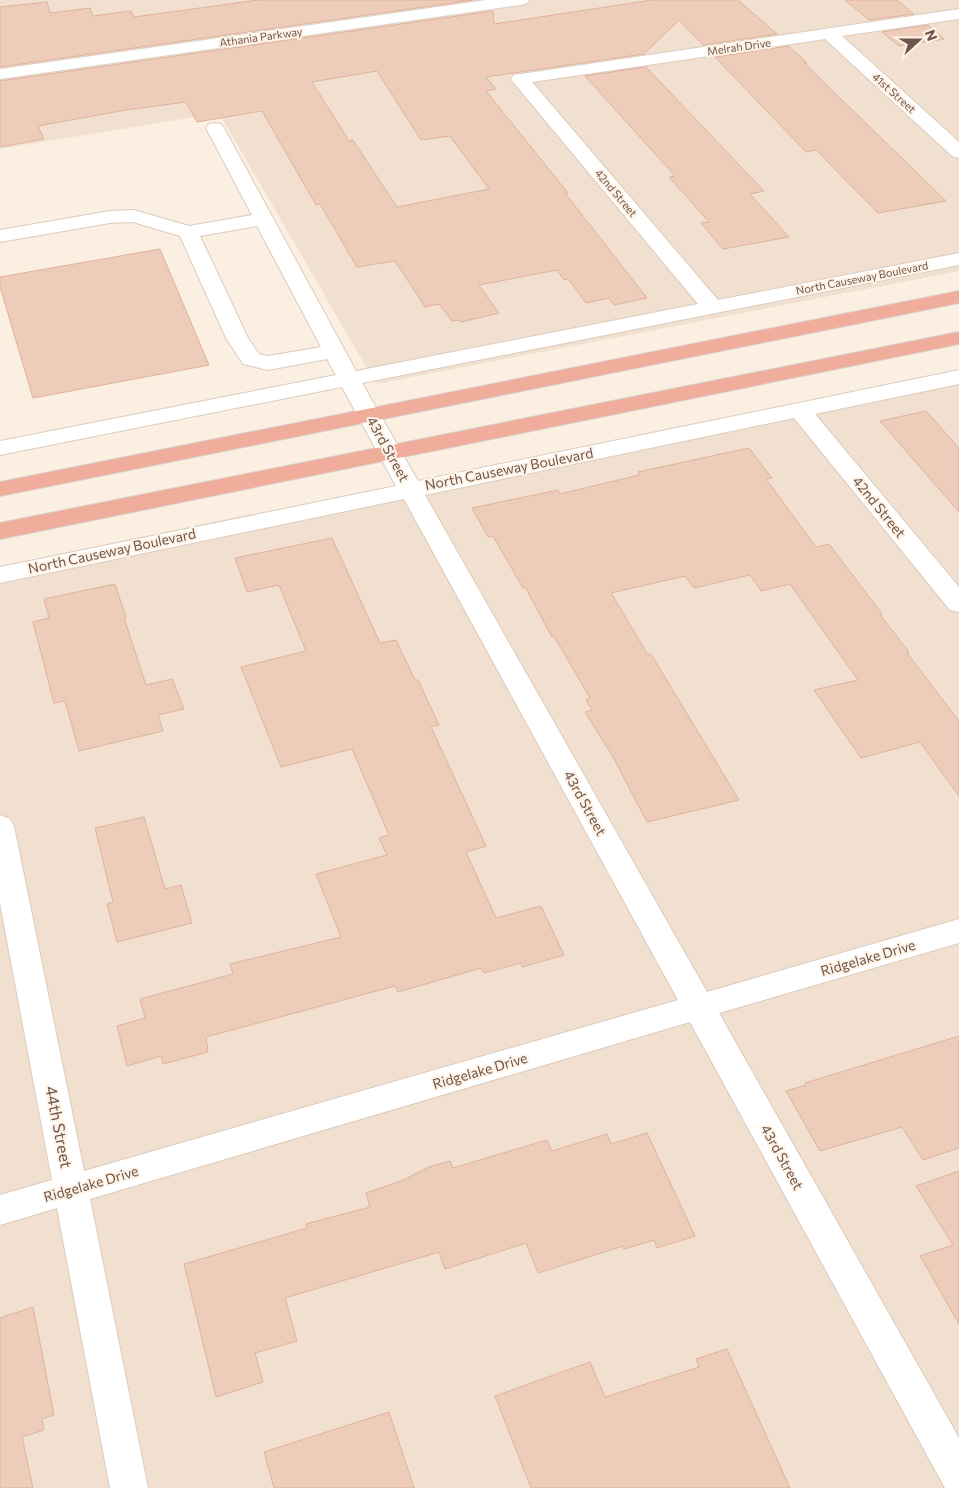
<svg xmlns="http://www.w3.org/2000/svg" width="959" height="1488" viewBox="0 0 959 1488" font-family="Commissioner,sans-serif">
  <rect width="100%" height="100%" fill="#faefe0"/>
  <g fill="#f1e0cf">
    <path d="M0,0H959V271L376,384L219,113L0,149Z"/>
    <path d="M959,372V1488H0V574Z"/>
  </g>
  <g fill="#eeccba" stroke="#dfb29c" fill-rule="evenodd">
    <path d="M258,0H473L0,67V7L47,2L50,13L90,8L93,16L131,11L134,17Z"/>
    <path d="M652,0H738L777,34L703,45L679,20L644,54L486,77L496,89L486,91L568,193H565L647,298L614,305L609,298L586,303L568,279L564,280L557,270L479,285L499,313L461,322L459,320L452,321L439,304L425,307L395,261L357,267L320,204L316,205L262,111L197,122L186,102L126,110L38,126L44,139L0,147V81L493,11L494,24ZM377,71L421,140L450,136L489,189L397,207L353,140L349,141L312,82Z"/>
    <path d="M845,0H897L914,14L869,20Z"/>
    <path d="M928,25L944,39L899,46L882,32Z"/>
    <path d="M789,46L807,63H804L946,201L878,213L816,150L806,152L715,57Z"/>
    <path d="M646,67L764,191L750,194L789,237L723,249L701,223L709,222L669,177L675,176L585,76Z"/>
    <path d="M160,249L209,365L33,398L0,287V277Z"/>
    <path d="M926,411L959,448V512L880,421Z"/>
    <path d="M749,448L772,478L766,479L816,547L829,544L882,614L880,615L909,652L907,653L959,721V796L920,742L861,758L814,690L858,680L790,584L761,591L750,575L694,588L685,576L611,593L648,655L651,654L739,800L647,822L613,757L585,712L592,710L586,700L590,698L554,636L552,637L525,587L523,588L493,536L488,537L472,508L558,490L560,494L639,475L638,472Z"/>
    <path d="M332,538L380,643L396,640L415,680H418L439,725L431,727L486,846L466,852L496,918L541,906L564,955L522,967L521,963L484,973L481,968L398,992L395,986L206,1037L208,1052L163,1064L161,1056L127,1066L117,1026L145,1018L140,999L233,974L230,964L341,937L316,874L387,855L379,838L389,835L352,749L281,767L241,667L306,651L279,585L247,592L235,558Z"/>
    <path d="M115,584L126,617L124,618L146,685L172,679L184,709L158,715L163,731L79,751L65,701L54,703L33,622L49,618L44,599Z"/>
    <path d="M144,817L165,889L181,885L192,923L117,942L107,904L113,902L95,828Z"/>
    <path d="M959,1036V1148L923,1160L902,1127L820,1151L786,1091L806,1085L805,1083Z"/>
    <path d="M647,1133L695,1236L657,1248L654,1240L624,1249L623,1246L538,1273L526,1243L445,1269L439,1252L285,1298L297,1341L255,1353L263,1382L216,1397L184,1264L307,1228L306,1224L370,1207L366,1193L401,1181L429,1167L450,1161L453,1168L547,1140L552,1151L607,1134L611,1144Z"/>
    <path d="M959,1171V1324L920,1256L953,1245L916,1186Z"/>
    <path d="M33,1307L54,1415L42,1419L44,1430L22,1437L33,1488H0V1318Z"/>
    <path d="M727,1349L790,1488H531L495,1396L590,1362L605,1397L699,1367L696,1359Z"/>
    <path d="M389,1412L414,1488H274L264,1452Z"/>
  </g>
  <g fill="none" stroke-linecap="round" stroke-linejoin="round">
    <defs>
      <g id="minor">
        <path d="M486,0H529L527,3L521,5L0,79V69Z"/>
        <path d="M959,9V19L842,36L959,142V158L952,156L825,39L532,82L718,300L959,253V265L362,383L418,481L959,370V384L815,414L959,587V612L950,610L794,418L425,495L707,992L959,919V943L719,1013L959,1438V1488H945L690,1022L90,1199L148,1488H110L57,1208L0,1225V1195L52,1180L0,903V815L10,819L14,826L84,1171L678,1000L404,499L0,583V567L396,486L342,387L0,455V441L336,375L327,359L268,370L243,364L226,338L180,236L133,222L110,223L0,242V230L110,211L134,210L189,226L252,215L206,128L209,124L215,123L221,124L224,128L356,371L698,304L514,83L511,79L514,75ZM257,226L321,347L268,356L259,354L248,338L200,236Z"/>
      </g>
      <g id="highway">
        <path d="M959,291V303L0,496V482Z"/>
        <path d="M959,332V344L0,539V523Z"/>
      </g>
    </defs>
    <use href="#minor" stroke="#ddcbbd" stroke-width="2"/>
    <use href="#highway" stroke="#d7cfcc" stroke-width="2"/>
    <use href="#minor" fill="#fff" fill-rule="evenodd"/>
    <use href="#highway" fill="#f1ad9b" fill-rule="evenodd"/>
  </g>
  <g text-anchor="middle" stroke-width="4" stroke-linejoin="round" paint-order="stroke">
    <g font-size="11" fill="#6f554a" stroke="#fef3e6">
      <text transform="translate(261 37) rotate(-8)" y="4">Athania Parkway</text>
      <text transform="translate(739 47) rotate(-8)" y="4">Melrah Drive</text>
      <text transform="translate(894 93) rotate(42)" y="4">41st Street</text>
      <text transform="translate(616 193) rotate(50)" y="4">42nd Street</text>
      <text transform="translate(862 278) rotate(-11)" y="4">North Causeway Boulevard</text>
    </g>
    <g font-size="14" fill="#6f554a" stroke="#fef3e6">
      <text transform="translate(388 449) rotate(61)" y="5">43rd Street</text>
      <text transform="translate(509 469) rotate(-11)" y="5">North Causeway Boulevard</text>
      <text transform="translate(879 507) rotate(51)" y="5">42nd Street</text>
      <text transform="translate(112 551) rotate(-12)" y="5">North Causeway Boulevard</text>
      <text transform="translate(585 803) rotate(61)" y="5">43rd Street</text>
      <text transform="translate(868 958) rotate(-16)" y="5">Ridgelake Drive</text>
      <text transform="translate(480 1071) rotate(-16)" y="5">Ridgelake Drive</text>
      <text transform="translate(782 1157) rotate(61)" y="5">43rd Street</text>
      <text transform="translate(91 1184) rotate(-16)" y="5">Ridgelake Drive</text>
    </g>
    <g font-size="16" fill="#6f554a" stroke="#fef3e6">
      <text transform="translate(59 1127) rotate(79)" y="6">44th Street</text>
    </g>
  </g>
  <g transform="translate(919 40) rotate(69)" stroke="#fef3e6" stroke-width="4" paint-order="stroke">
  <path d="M0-4L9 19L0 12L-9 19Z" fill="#6f554a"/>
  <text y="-8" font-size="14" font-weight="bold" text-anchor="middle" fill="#6f554a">N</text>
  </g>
</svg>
